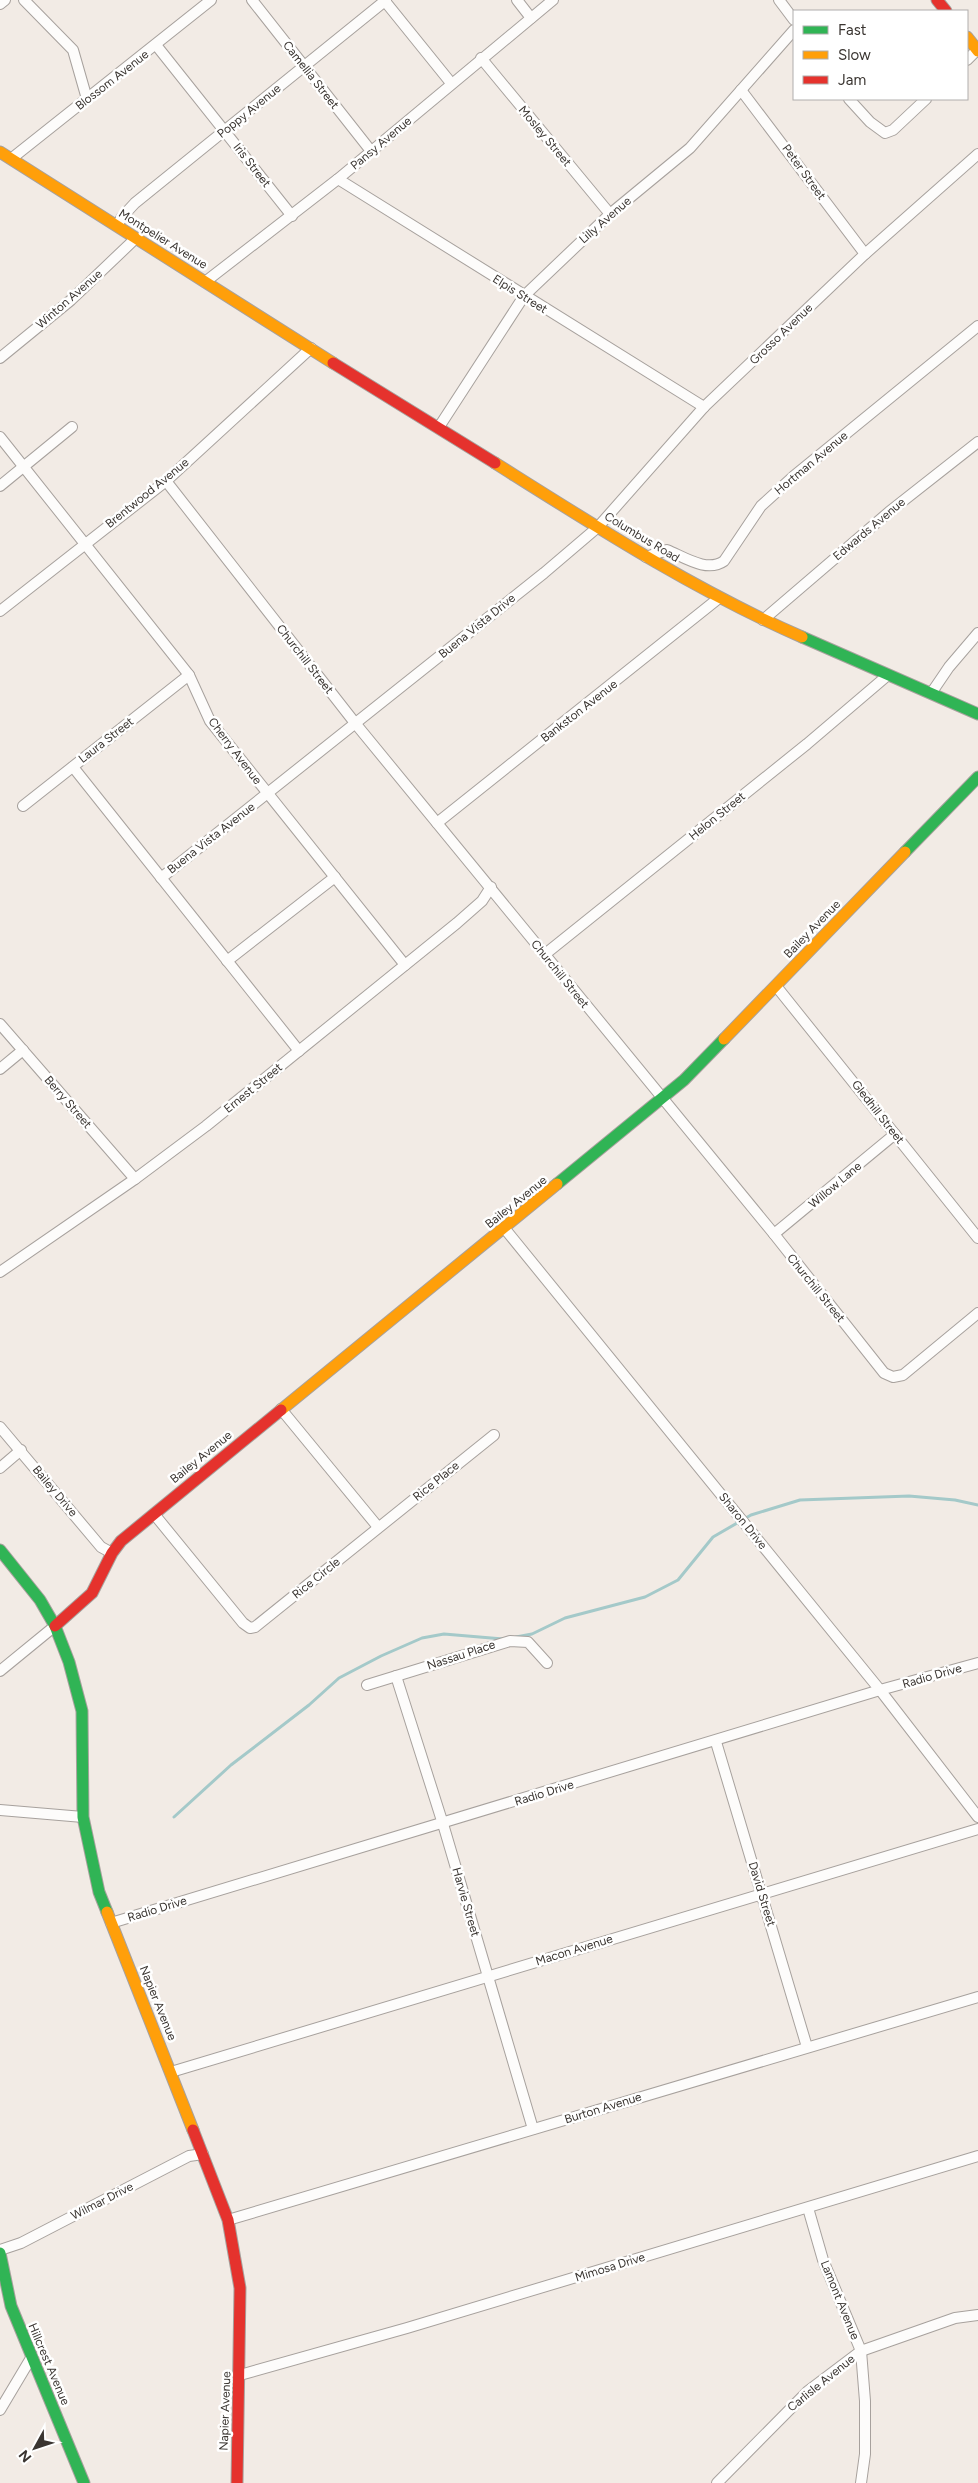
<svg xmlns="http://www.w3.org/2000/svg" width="978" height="2483" viewBox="0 0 978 2483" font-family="Figtree,sans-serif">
  <rect width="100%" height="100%" fill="#f2ebe5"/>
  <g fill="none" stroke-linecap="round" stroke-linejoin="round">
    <g stroke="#a4c9c9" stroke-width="3">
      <path d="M516,1637L532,1634L565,1618L645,1597L678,1580L713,1537L751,1515L800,1500L909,1496L955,1500L978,1505"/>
      <path d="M174,1817L231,1765L309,1705L339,1678L381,1656L422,1638L444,1634L503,1639"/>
    </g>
    <defs>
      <g id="street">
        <path d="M24,0L73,50L87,99"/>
        <path d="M252,0L371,151"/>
        <path d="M384,0L451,83"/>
        <path d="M517,0L531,18"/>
        <path d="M779,0L794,20"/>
        <path d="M0,4L5,0"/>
        <path d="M156,45L292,216"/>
        <path d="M481,58L610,214"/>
        <path d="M967,60L977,50"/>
        <path d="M741,90L865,254"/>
        <path d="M849,99L870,122L885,133L893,130L926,99"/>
        <path d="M11,159L211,0"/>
        <path d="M338,179L704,407"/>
        <path d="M117,226L122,217L135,203L386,0"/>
        <path d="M205,282L338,179L553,0"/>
        <path d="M0,358L71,300L136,238"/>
        <path d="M439,427L524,296L610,214L690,148L794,30"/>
        <path d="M0,437L189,675L210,721L405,965"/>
        <path d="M166,481L355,723L774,1234L884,1373L893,1377L903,1375L978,1313"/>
        <path d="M0,486L72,427"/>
        <path d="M646,557L667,550C684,557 707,573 724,561L761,506L794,476L978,326"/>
        <path d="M0,611L166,481L311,348"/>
        <path d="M763,620L889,512L978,442"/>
        <path d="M932,692L949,667L978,633"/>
        <path d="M73,767L299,1051"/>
        <path d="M23,806L189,675"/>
        <path d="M437,823L719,598"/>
        <path d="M161,878L544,573L598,527L704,407L865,254L978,154"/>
        <path d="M544,955L807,744L888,675"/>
        <path d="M227,961L335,877"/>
        <path d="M776,986L978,1238"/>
        <path d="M0,1024L135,1179"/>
        <path d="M0,1069L23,1050"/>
        <path d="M505,1229L880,1690L978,1817"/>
        <path d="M774,1234L895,1134"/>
        <path d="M0,1272L135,1179L206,1126L457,923L482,901L491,887"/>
        <path d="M281,1409L378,1527"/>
        <path d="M0,1427L101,1547L112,1553"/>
        <path d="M0,1468L21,1450"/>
        <path d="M154,1514L243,1623L250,1628L255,1627L494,1435"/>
        <path d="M0,1671L55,1626"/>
        <path d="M396,1676L443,1824L533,2129"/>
        <path d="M367,1685L510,1641L528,1642L547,1663"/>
        <path d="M716,1742L807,2047"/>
        <path d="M0,1810L83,1817"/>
        <path d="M111,1923L880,1690L978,1663"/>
        <path d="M171,2072L978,1829"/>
        <path d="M808,2208L823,2260L861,2351L865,2401V2454L861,2483"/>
        <path d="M228,2220L978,1997"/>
        <path d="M0,2250L21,2243L189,2156L203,2154"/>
        <path d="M240,2375L407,2328L978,2156"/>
        <path d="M0,2410L31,2358"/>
        <path d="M717,2483L808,2391L861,2351L955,2318L978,2315"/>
      </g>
      <g id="fast">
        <path d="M802,637L978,714"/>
        <path d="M905,852L978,777"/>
        <path d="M557,1184L684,1080L724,1039"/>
        <path d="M0,1550L40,1600L55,1626L69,1662L82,1711L83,1817L99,1892L107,1912"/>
        <path d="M0,2253L11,2306L84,2483"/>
      </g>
      <g id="slow">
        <path d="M967,37L978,51"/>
        <path d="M0,152L333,363"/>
        <path d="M495,463C595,526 694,590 802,637"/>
        <path d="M724,1039L905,852"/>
        <path d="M281,1410L557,1184"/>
        <path d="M107,1912L193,2130"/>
      </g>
      <g id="jam">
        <path d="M937,0L946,11"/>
        <path d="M333,363L495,463"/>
        <path d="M55,1626L92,1593L112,1553L121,1541L281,1410"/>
        <path d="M193,2130L228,2220L240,2288L237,2483"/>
      </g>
    </defs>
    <use href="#street" stroke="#a7a19d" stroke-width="12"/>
    <use href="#fast" stroke="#a7a19d" stroke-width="13"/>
    <use href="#slow" stroke="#a7a19d" stroke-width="13"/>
    <use href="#jam" stroke="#a7a19d" stroke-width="13"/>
    <use href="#street" stroke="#fdfcfb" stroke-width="10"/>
    <use href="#fast" stroke="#30b455" stroke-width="11"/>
    <use href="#slow" stroke="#ff9f0a" stroke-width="11"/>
    <use href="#jam" stroke="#e5322d" stroke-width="11"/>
  </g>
  <g text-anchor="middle" stroke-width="5" stroke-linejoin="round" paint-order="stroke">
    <g font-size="12" fill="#3a3531" stroke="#fff">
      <text transform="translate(311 75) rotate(52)" y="4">Camellia Street</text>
      <text transform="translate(112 80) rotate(-38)" y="4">Blossom Avenue</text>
      <text transform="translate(249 111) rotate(-39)" y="4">Poppy Avenue</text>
      <text transform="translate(545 136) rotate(50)" y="4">Mosley Street</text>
      <text transform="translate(381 143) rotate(-40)" y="4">Pansy Avenue</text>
      <text transform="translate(252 165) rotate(52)" y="4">Iris Street</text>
      <text transform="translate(804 172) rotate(54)" y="4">Peter Street</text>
      <text transform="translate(605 220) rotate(-41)" y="4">Lilly Avenue</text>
      <text transform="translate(163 239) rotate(32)" y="4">Montpelier Avenue</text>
      <text transform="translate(520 294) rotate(32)" y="4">Elpis Street</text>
      <text transform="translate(69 299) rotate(-41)" y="4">Winton Avenue</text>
      <text transform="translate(781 334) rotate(-44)" y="4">Grosso Avenue</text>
      <text transform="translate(811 463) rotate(-40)" y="4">Hortman Avenue</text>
      <text transform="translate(147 493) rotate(-39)" y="4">Brentwood Avenue</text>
      <text transform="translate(869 529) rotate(-40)" y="4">Edwards Avenue</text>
      <text transform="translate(642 537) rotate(31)" y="4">Columbus Road</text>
      <text transform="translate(477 626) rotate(-39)" y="4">Buena Vista Drive</text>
      <text transform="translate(305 659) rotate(52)" y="4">Churchill Street</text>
      <text transform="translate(579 711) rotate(-38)" y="4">Bankston Avenue</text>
      <text transform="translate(106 740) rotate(-38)" y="4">Laura Street</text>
      <text transform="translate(235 751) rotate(53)" y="4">Cherry Avenue</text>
      <text transform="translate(717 816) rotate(-39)" y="4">Helon Street</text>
      <text transform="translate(211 838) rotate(-38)" y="4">Buena Vista Avenue</text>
      <text transform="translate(812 929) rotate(-46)" y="4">Bailey Avenue</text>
      <text transform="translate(560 974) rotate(51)" y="4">Churchill Street</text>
      <text transform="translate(253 1088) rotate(-39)" y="4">Ernest Street</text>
      <text transform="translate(68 1102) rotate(49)" y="4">Berry Street</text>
      <text transform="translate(878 1112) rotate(52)" y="4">Gledhill Street</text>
      <text transform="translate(835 1185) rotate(-40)" y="4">Willow Lane</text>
      <text transform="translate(516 1202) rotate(-39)" y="4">Bailey Avenue</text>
      <text transform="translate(816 1288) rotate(51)" y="4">Churchill Street</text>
      <text transform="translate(201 1457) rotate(-39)" y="4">Bailey Avenue</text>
      <text transform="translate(436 1481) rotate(-39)" y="4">Rice Place</text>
      <text transform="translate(55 1491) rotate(50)" y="4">Bailey Drive</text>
      <text transform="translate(743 1521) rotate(51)" y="4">Sharon Drive</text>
      <text transform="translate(316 1578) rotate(-39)" y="4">Rice Circle</text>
      <text transform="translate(461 1655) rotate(-18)" y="4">Nassau Place</text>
      <text transform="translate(932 1676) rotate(-16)" y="4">Radio Drive</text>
      <text transform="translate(544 1793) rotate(-17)" y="4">Radio Drive</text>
      <text transform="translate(762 1894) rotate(73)" y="4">David Street</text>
      <text transform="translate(466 1902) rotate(74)" y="4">Harvie Street</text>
      <text transform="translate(157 1909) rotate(-17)" y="4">Radio Drive</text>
      <text transform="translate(574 1950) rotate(-17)" y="4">Macon Avenue</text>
      <text transform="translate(158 2003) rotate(68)" y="4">Napier Avenue</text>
      <text transform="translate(603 2108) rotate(-17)" y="4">Burton Avenue</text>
      <text transform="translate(102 2201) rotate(-27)" y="4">Wilmar Drive</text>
      <text transform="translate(610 2267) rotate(-17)" y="4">Mimosa Drive</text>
      <text transform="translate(840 2300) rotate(68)" y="4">Lamont Avenue</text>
      <text transform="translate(49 2364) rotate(67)" y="4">Hillcrest Avenue</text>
      <text transform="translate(821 2383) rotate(-39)" y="4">Carlisle Avenue</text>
      <text transform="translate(225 2411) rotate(-88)" y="4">Napier Avenue</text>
    </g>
  </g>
  <rect x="793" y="10" width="175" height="90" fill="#ffffff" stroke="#b0aead"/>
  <rect x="803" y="26" width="25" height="8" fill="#30b455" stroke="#b0aead"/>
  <text x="838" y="35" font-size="15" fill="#3a3531">Fast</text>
  <rect x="803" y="51" width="25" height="8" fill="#ff9f0a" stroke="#b0aead"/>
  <text x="838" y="60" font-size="15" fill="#3a3531">Slow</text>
  <rect x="803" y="76" width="25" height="8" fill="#e5322d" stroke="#b0aead"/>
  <text x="838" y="85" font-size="15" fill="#3a3531">Jam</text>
  <g transform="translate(35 2448) rotate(230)" stroke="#ffffff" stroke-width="4" paint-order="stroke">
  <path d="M0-4L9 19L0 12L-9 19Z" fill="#3a3531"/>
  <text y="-8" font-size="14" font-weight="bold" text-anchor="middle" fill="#3a3531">N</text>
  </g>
</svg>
